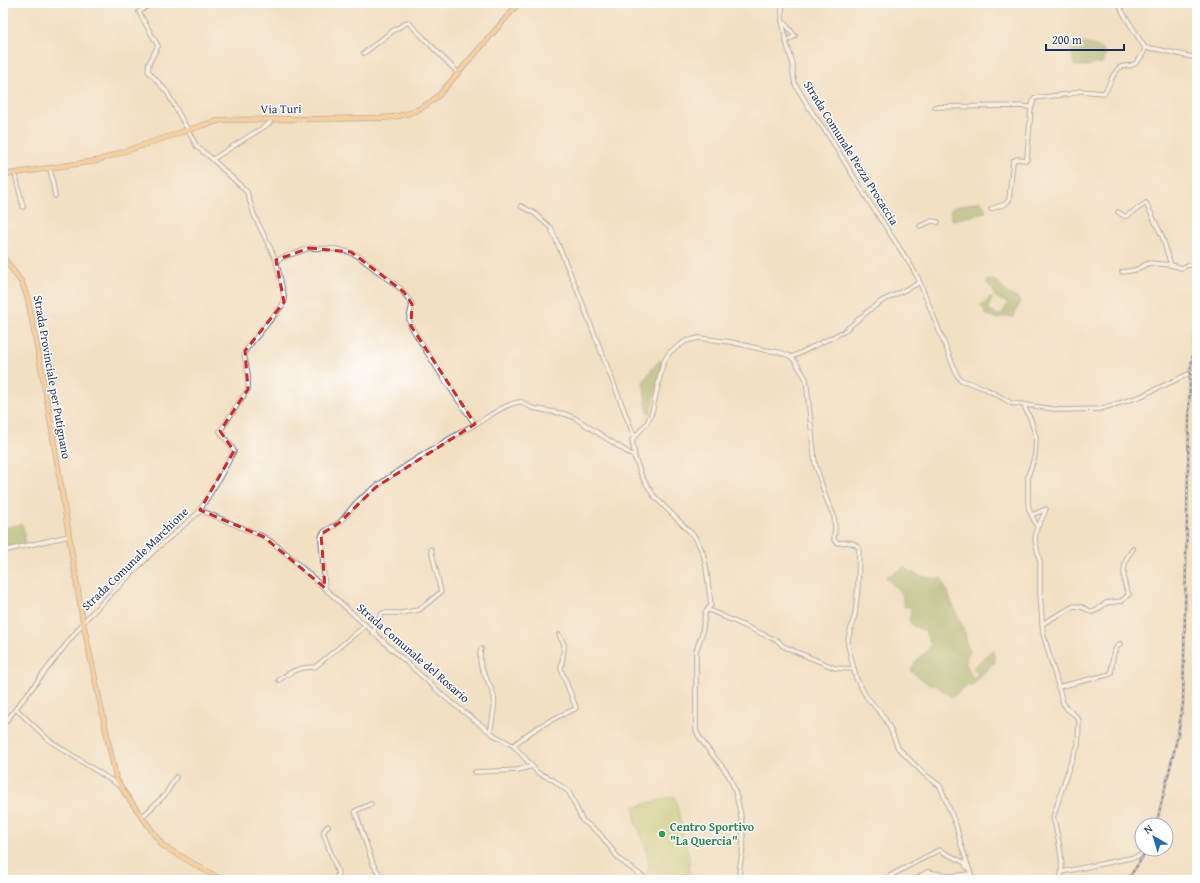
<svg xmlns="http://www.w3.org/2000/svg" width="1200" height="883" viewBox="0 0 1200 883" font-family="'Gentium Book Plus',serif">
  <rect width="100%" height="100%" fill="#fff"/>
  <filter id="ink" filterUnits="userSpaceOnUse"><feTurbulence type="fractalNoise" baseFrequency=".025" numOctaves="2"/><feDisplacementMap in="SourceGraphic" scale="8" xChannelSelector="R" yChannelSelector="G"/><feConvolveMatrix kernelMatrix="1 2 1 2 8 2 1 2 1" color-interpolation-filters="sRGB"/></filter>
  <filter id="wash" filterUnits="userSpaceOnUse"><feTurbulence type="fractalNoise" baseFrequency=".012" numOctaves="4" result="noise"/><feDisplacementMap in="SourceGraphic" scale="16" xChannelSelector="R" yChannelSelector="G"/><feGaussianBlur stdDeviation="0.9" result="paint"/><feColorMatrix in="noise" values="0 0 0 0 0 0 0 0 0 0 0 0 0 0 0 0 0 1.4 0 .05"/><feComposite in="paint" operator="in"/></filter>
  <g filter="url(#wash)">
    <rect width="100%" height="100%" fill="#f2e0c3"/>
    <path fill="#b6c669" stroke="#687a64" d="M675,796L684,838L689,856L690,880H647L646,869L649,868L646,846L644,844L639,829L636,825L634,807Z"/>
    <g fill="#90ab5d" stroke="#566d5e">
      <path d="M1071,43C1081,44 1103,42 1106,56L1104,57L1102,63L1099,64L1096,63L1087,66H1074Z"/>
      <path d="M980,201L984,206L986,212L959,219V220H952L950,211L952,208Z"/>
      <path d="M992,280L999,283L1008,294L1018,298L1020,303L1013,318C1008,315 1004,316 998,319L985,314V311L980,306L981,304H985L989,298H992V299L988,308C991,312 997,316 1002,314L1008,303L995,297L993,290L986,281Z"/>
      <path d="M660,360L663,363L650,414L647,409L643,382L652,369Z"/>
      <path d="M21,524L23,527L26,545L3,550V528Z"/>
      <path d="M904,567C911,574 931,580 941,578L965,633L967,646L971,651L967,656L966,664C969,668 969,673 973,678L978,675L973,668L975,666L993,649L995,663L992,664L974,684L963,688L954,696L951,697L935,685L928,684L911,671L916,661L927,651L931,645L925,631L913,626L910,623L909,619L911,613L910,607H904L902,594L886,577L901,570Z"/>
    </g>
  </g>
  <g filter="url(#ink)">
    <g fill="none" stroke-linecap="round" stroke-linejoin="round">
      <defs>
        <g id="minor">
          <path d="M782,3V20L786,41L793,65V74L795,84L813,114L827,133L870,203L910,264L918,278L957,375L961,380L984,388L1001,397L1011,403L1061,410L1100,409L1139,397L1197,370"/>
          <path d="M1119,3L1122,11L1145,48L1156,49L1197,58"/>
          <path d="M783,21L795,36L786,41"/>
          <path d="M364,53L394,30L408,22L458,73"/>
          <path d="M935,107L1018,106L1031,107"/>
          <path d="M213,159L270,123L271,120"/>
          <path d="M50,168L55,196"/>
          <path d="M15,173L23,207"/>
          <path d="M521,206L534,213L551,228L578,292L634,436"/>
          <path d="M991,209L1005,204L1009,200L1013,161L1017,159L1026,160L1027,159L1031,107L1032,106L1034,98L1070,94L1079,91L1104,93C1110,86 1111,75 1119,68C1123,65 1127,67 1132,65C1137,64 1144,54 1145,48"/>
          <path d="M1118,212L1124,216H1127L1146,203L1162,236L1171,265"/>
          <path d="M920,226L932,221L938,222"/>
          <path d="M276,260L309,248L336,249L349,252L358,256L401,289L412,304L409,319L411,326C431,360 452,392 475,424"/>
          <path d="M1122,272L1135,270L1149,263L1171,265L1182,268L1188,265L1197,266"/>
          <path d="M792,357L843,332L872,308L882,301L919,283"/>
          <path d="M1023,404L1031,420L1036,438L1035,456L1028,476V501L1029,510L1037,526"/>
          <path d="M635,457L632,440L647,423L652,412L663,363L670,352L686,341L699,338L731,342L765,350L779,352L790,356L795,361L806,379L815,463L826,498L834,516L835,528L834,540L838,543C847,542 853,541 859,548L858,587L855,614L848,639V645L856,678L866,696L884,717L890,728L898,748L923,773L940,786L956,825L961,845L973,880"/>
          <path d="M200,510L264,537L280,548L447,699L494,735L514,746L538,773L552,779L569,792L582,820L599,833L620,860L642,876L646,880"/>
          <path d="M1032,515L1046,509L1039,525L1037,526L1035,540L1040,562V593L1043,633L1063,703L1067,709L1075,715L1079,720L1078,745L1069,767L1053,818L1055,824C1058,840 1065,864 1060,880"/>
          <path d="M3,551L69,536"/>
          <path d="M325,588L321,539C321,529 334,528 340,522C347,515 352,506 360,499C397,469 439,444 481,421C491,415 510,401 522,402L532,408L565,414L575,418L632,455L635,458L642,477L654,496L695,537L703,553L706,567L711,605L705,613L702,634L696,651V730C702,747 723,763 731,780C738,798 743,821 743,840C744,853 738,867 739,880"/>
          <path d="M709,610L778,641L783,646L792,650L835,668L854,669"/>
          <path d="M1042,624L1074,606L1082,607L1092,612L1097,610L1106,603L1122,601L1129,594C1123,587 1123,569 1126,560C1127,556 1131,552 1133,549"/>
          <path d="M373,633L382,613H401L419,610L441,592L431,549"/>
          <path d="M481,649C476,669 490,679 494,697C496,704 492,720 491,728L490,731"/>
          <path d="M279,680C291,671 300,667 315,667L366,625"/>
          <path d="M1058,687L1111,674C1113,663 1111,651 1120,644"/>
          <path d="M16,709L50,741L120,786"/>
          <path d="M3,725L87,618L155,550L198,513L219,479L234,451C231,443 223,439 220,431L248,389V374L244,354L245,351L281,307L284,302V295L276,260L254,215L247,192L210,157L197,147L167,92L148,71L149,63L158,46L139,12L146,7L147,3"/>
          <path d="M514,746L515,744C536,727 550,720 575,709L576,708L561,669L564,648V644L559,635"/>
          <path d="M475,772L518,770L532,766"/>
          <path d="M371,804L355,811L373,864L383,880"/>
          <path d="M142,817L165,795L176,777"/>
          <path d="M328,826L323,832L338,873L336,880"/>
          <path d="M1062,872L1140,856L1142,853L1139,843"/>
          <path d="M919,877L927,872L952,876L969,874"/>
          <path d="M882,880L939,850L965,863L966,867"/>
        </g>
        <g id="major">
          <path d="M3,175L96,161L203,125L222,120L383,118C404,117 424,109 439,95L519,3"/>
          <path d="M3,257L22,283L28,299L46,394L83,622L116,778L124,792L163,846L222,880"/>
          <path d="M1194,880L1197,852"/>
        </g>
      </defs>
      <use href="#minor" stroke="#666d81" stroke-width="5.5"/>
      <use href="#major" stroke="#666d81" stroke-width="6"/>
      <use href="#minor" stroke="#fff" stroke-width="3.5"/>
      <use href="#major" stroke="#febc70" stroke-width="4.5"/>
      <defs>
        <g id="rail">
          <path d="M1156,825L1177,739L1183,704L1190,374L1197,320"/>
          <path d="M1127,880L1137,866L1147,849"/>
        </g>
      </defs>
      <use href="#rail" stroke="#1b2f5e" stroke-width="2.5"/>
      <use href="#rail" stroke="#fff" stroke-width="1" stroke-dasharray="3" stroke-linecap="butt"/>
    </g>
  </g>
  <path d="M0 0H1200V883H0ZM309,248L351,252L404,292L412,304L411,326L475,424L376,487L339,523L321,534L325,588L264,537L200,510L234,451L220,431L248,389L245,351L284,302L276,260Z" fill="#f2e0c3" fill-opacity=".55" fill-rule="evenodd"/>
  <path fill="none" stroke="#d62828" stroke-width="3" stroke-dasharray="8 5" stroke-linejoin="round" d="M309,248L351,252L404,292L412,304L411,326L475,424L376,487L339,523L321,534L325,588L264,537L200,510L234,451L220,431L248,389L245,351L284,302L276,260Z"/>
  <circle fill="#2e9e5b" stroke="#fff" stroke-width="1.5" cx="662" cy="834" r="4"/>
  <g text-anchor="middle" stroke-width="3" stroke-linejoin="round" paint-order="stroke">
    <g font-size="12" fill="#1b2f5e" stroke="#fff">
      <text transform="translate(281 109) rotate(-1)" y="4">Via Turi</text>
      <text transform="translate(851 153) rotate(58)" y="4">Strada Comunale Pezza Procaccia</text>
      <text transform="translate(52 377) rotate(80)" y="4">Strada Provinciale per Putignano</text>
      <text transform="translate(135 559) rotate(-44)" y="4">Strada Comunale Marchione</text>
      <text transform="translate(413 653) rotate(41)" y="4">Strada Comunale del Rosario</text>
    </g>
    <g font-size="12" font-weight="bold" fill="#27864d" stroke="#fff" text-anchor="start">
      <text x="670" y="831">Centro Sportivo<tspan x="670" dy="14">"La Quercia"</tspan></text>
    </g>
  </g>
  <rect width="1200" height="883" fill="none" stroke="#fff" stroke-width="16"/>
  <g transform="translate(1154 837) rotate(322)"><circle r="19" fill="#ffffff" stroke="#a4acbf"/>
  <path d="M0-3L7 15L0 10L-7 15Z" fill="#1f6fb2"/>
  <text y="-6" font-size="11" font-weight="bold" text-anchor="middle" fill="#1b2f5e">N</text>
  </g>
  <path d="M1046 44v6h78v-6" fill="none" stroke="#1b2f5e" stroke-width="2"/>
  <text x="1052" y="44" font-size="12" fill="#1b2f5e" stroke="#ffffff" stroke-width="3" paint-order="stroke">200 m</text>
</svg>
